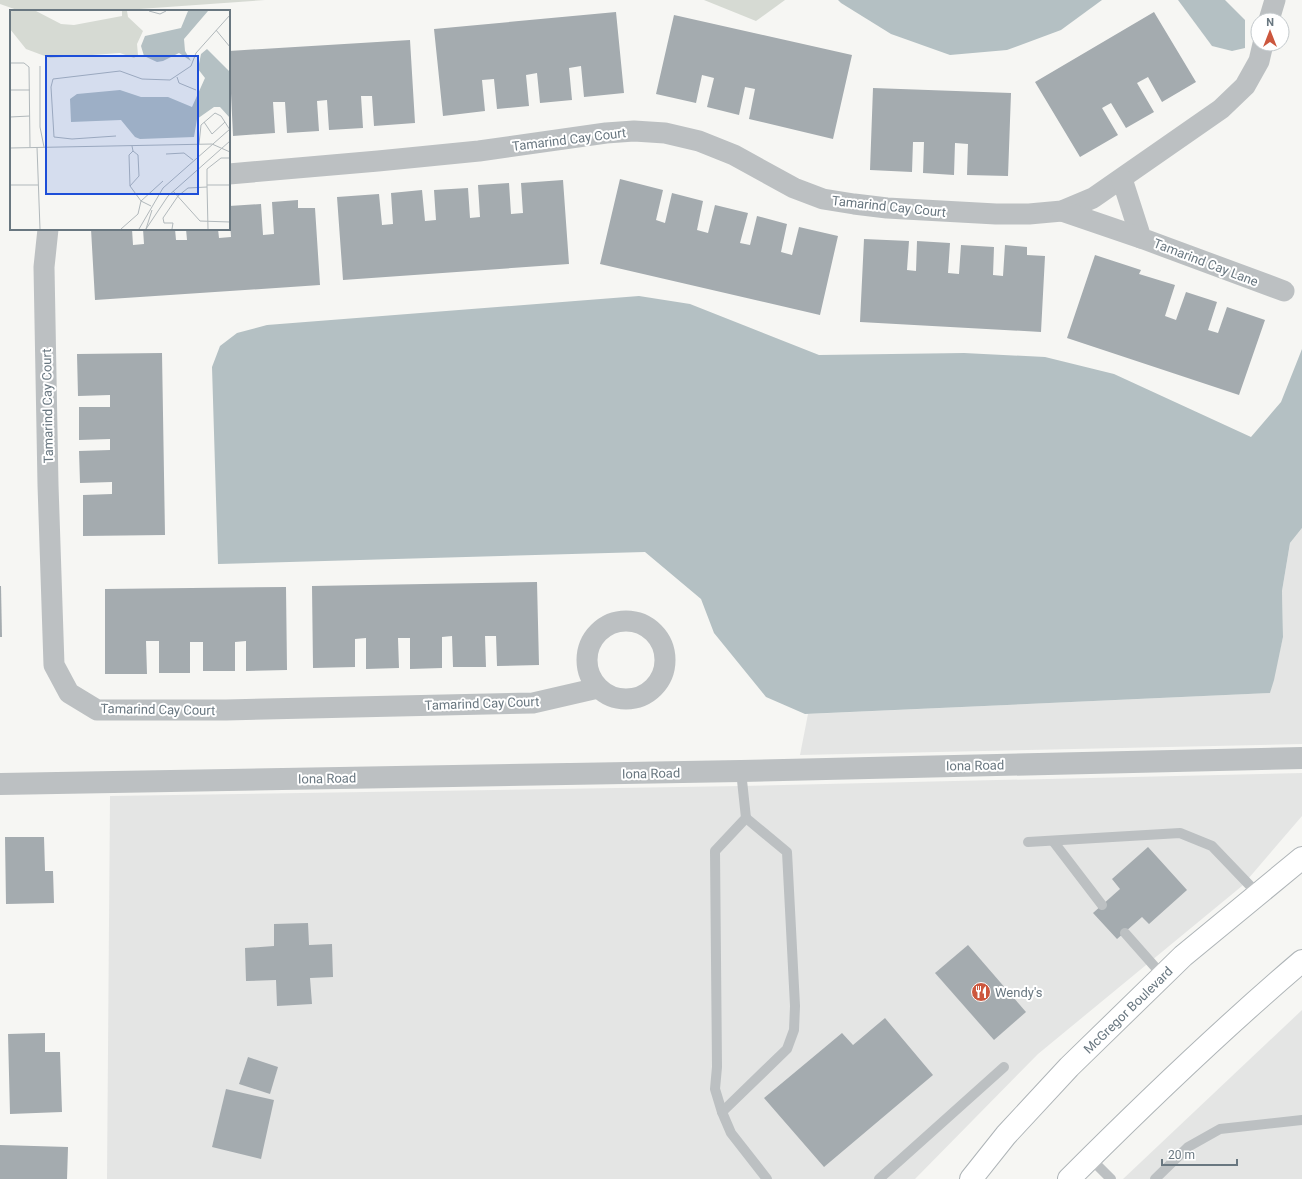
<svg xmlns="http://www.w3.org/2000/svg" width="1302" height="1179" viewBox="0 0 1302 1179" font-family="Roboto,sans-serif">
  <rect width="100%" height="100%" fill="#f6f6f3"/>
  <g fill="#e4e5e4">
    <path d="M1302,528V744L800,755L808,714L1270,693L1283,637L1282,591L1290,543Z"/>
    <path d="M1302,773V816L1242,886L1038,1054L915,1179H107L110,796L741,786Z"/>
    <path d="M1302,1010V1179H1123Z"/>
  </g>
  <g fill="#d6dad3">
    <path d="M0,0H265L111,11H20L0,4Z"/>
    <path d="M704,0H785L756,21Z"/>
  </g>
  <g fill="#b4c0c3">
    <path d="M838,0H1102L1061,30L1007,50L950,55L891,34L841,3Z"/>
    <path d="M1178,0H1225L1245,20V48L1232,51L1212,46Z"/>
    <path d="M639,296L690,304L819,355L964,353L1045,357L1114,374L1251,437L1281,402L1302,349V528L1290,543L1282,591L1283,637L1274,680L1270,693L805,714L766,697L714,633L701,599L645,552L218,564L212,367L220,346L237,333L267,325Z"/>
  </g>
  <g fill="#a4abaf">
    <path d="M616,12L624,93L584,97L581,66L569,68L572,100L540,103L537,73L526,75L529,106L497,109L494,79L482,80L485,111L443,116L434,29Z"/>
    <path d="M1154,12L1196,82L1162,102L1148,77L1137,83L1154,112L1126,128L1111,103L1102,108L1118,135L1080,157L1035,82Z"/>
    <path d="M674,15L852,55L833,139L749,119L755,89L745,87L739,115L707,107L714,78L702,75L696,103L656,94Z"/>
    <path d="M410,40L415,123L374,126L372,96H361L363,128L329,130L327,100L317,101L319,131L287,133L285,102H273L275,133L233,136L229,51Z"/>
    <path d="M873,88L1011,93L1008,176L967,175L968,144L955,143L954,175L923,173L924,142H913L912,172L870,170Z"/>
    <path d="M620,179L663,190L656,220L665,223L672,193L703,201L697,230L708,233L715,205L748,213L740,243L750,245L757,216L787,224L781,252L792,255L799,227L838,236L820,315L600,264Z"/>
    <path d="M563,180L569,264L343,280L337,197L379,194L382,225L393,224L391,193L422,190L425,221L436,220L434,190L468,188L470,218L480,217L478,185L509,183L511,214L523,213L521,183Z"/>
    <path d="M298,200V208H315L320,285L95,300L91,229H132L133,245L144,244L143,229H175L176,240H187L186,229H218L219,238L231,237L229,206L261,204L263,235L274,234L272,202Z"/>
    <path d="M864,239L909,241L907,270L916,271L917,241L950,243L948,273L959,274L961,245L994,247L993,275L1003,276L1005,245L1027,247V255L1045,256L1041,332L860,322Z"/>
    <path d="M1095,255L1141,270L1139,274L1175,285L1165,316L1176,320L1186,292L1217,302L1208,330L1218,333L1227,307L1265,320L1239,395L1067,338Z"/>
    <path d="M162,353L165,535L83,536V495L112,494V482L80,483L79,451L110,450V439L79,440V407H110V395L78,396L77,354Z"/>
    <path d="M537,582L539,665L497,666L496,636H485L486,667H453L452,636L442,637V668L410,669V638H398L399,668L366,669V638L355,639V667L313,668L312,586Z"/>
    <path d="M0,586H1L2,637H0Z"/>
    <path d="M286,587L287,670L246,671V641L235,642V671H203V642H190V673H159V641H146L147,674H105V589Z"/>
    <path d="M5,837H44L45,871H53L54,903L6,904Z"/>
    <path d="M1148,847L1187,890L1149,924L1142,917L1117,939L1093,913L1120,889L1112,879Z"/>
    <path d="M308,923L309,945L332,944L333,977L310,978L312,1004L277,1006L276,980L246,981L245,948L274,946V924Z"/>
    <path d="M968,945L1026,1012L994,1040L935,973Z"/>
    <path d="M885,1018L933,1075L824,1167L764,1098L842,1033L853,1045Z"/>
    <path d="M45,1033V1052H60L62,1112L10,1114L8,1034Z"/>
    <path d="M248,1057L278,1067L270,1094L239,1084Z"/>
    <path d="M226,1089L274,1100L261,1159L212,1147Z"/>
    <path d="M0,1145L68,1147L67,1179H0Z"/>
  </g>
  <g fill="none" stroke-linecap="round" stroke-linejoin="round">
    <defs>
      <g id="secondary">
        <path id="s1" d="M971,1179L1006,1135L1069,1067L1183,956L1302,858"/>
        <path d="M1069,1179C1144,1104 1221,1030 1302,961"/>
      </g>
    </defs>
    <use href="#secondary" stroke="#aeb4b7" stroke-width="24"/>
    <g stroke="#bcc0c2" stroke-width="10">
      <path d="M741,771L746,818L715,851L717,1067L715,1089L722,1112L731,1133L767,1179"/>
      <path d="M1053,841L1102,905"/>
      <path d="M1028,842L1180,833L1212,846L1258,894"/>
      <path d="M1125,933L1163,976"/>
      <path d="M722,1112L787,1049L794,1030L795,1006L787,852L746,818"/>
      <path d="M1090,1158L1111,1179"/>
      <path d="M879,1179L1004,1067"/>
      <path d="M1155,1179L1188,1147L1220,1129L1302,1120"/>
    </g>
    <g stroke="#bcc0c2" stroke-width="21">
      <path d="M1269,20L1275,0"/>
      <path d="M229,174L378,161L479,151L606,133L634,131L665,133L699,141L734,155L794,188L823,199L854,204L887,208L996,214H1029L1062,211L1093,198L1221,109L1245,86L1259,61L1263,44"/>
      <path d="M1122,179L1141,238L1284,291"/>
      <path d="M1062,211L1141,238"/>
      <path d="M48,229L44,267L48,485L54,665L69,693L97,710H226L533,703L598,688"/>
      <circle cx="626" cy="660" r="39"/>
    </g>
    <path stroke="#bcc0c2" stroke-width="22" d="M0,784L741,771L1302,758"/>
    <use href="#secondary" stroke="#fff" stroke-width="22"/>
  </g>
  <defs>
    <symbol id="restaurant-disc" viewBox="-11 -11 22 22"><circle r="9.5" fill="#cc573e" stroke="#fff"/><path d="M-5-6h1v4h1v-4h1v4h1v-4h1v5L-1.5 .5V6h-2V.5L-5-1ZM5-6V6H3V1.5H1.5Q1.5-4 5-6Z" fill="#fff"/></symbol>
  </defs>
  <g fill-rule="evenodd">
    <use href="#restaurant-disc" x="970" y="981" width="22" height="22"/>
  </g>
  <g text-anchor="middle" stroke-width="4" stroke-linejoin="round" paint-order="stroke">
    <g font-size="13" fill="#697780" stroke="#fff">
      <text transform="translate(569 139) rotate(-7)" y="5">Tamarind Cay Court</text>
      <text transform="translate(889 206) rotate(6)" y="5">Tamarind Cay Court</text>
      <text transform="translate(1206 262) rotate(21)" y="5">Tamarind Cay Lane</text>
      <text transform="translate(47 406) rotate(-91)" y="5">Tamarind Cay Court</text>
      <text transform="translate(482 703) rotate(-2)" y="5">Tamarind Cay Court</text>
      <text transform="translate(158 709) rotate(1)" y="5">Tamarind Cay Court</text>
      <text transform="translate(975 765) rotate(-1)" y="5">Iona Road</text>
      <text transform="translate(651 773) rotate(-1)" y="5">Iona Road</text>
      <text transform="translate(327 778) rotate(-1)" y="5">Iona Road</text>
      <text dy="5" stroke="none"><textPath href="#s1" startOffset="231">McGregor Boulevard</textPath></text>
    </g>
    <g font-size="13" fill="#697780" stroke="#fff" text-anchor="start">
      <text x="995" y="997">Wendy's</text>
    </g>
  </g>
  <g transform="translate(10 10)">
    <rect width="220" height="220" fill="#f6f6f3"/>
    <path d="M0,1H26L51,14L64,15L112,6V1H117L118,7L133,21L127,34L128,45L124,48L110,43L40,48L16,39L0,19Z" fill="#d6dad3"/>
    <path d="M178,1H198L174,29L175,41L181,51L169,43L153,51L147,52L134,46L131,36L135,26L171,18ZM197,39L220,62V108L210,97H204L187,109L184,127L130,129L125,127L111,110L61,112L60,89L67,84L110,80L131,87H158L182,97L195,68L188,59L191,44Z" fill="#b4c0c3"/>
    <path fill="none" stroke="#b1b8bb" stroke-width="1" d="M139,1L150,4L156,1M206,20L220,37M0,53H14L19,57L20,137M30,56V117L34,137M167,67L169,73L186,80M0,80H20M0,107L20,106M194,112L202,124L215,112M106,126L62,129L44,127L41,77L43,69L110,61L132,69L160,70L181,56L186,43L220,5M189,134L191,115L205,103L211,106L220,120M122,136L123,141L119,145L120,176L131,191L141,196M27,137L30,219M0,138L202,134L220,142M156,144L174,143L183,150M220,148H211L197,159V175H220M0,175H28M197,175L198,219M120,176L129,166L128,145L123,141M163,181L190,211L220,212M111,219L128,204L131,191L153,171M129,219L153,178L220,119M136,219L158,186L220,131M136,219L142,200M162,219L163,213H154L153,208L168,186L178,178L197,177"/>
    <path fill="#1d4ed8" fill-opacity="0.15" stroke="#1d4ed8" stroke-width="2" d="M36,46H188V184H36Z"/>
    <rect width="220" height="220" fill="none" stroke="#697780" stroke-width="2"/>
  </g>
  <g transform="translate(1270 32)"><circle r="19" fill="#ffffff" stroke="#c3c9cc"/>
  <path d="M0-3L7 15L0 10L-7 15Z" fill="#cc573e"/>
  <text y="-6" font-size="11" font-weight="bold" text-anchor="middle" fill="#697780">N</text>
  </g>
  <path d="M1162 1159v6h75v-6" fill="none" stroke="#697780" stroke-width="2"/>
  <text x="1168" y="1159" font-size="12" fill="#697780" stroke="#ffffff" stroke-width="3" paint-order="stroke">20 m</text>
</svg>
